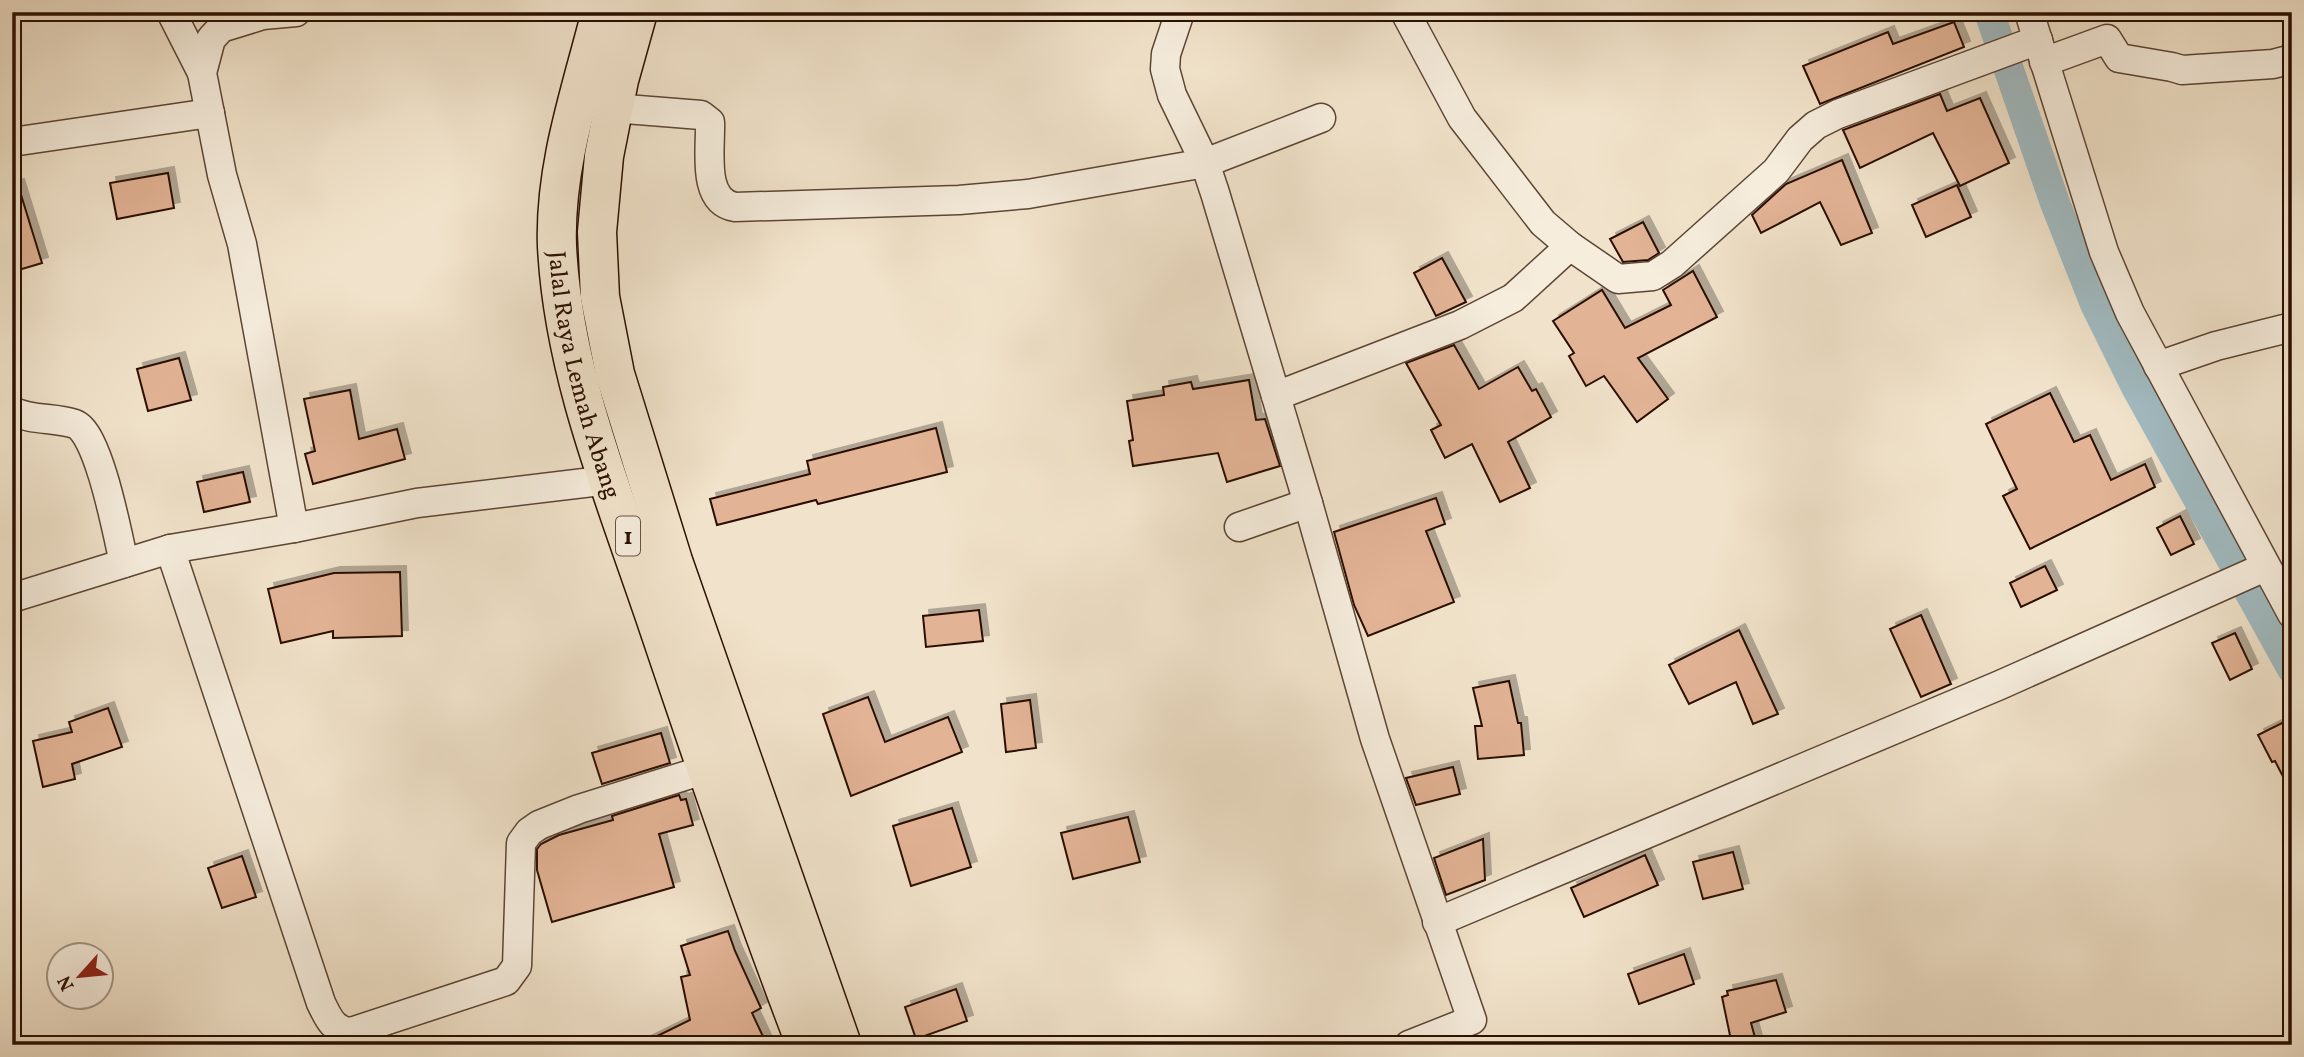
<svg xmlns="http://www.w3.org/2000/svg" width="2304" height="1057" viewBox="0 0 2304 1057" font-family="Vollkorn,serif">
  <defs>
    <filter id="shadow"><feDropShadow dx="6" dy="-6" stdDeviation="0" flood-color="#0004"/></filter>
  </defs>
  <rect width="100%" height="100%" fill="#f1e3cb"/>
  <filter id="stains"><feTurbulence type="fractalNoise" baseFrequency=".00286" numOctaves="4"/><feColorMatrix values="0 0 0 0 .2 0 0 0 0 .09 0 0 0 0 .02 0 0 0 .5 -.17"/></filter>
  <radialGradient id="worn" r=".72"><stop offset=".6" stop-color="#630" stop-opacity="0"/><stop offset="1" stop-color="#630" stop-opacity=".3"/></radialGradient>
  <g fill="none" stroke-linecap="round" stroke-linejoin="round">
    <path stroke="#a1bbc2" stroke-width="30" d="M1989,12L2055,203L2095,304L2136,387L2292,669"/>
  </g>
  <g fill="#e2b395" stroke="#2a1001" stroke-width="2" filter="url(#shadow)">
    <path d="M1954,22L1964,47L1820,104L1803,66L1888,32L1893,44Z"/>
    <path d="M1940,94L1947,111L1980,98L2009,163L1960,186L1933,133L1860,168L1843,130Z"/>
    <path d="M1842,160L1872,233L1841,245L1820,202L1761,233L1752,215L1786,184Z"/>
    <path d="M168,173L174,208L117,219L110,183Z"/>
    <path d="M18,185L42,263L12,272V186Z"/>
    <path d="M1957,185L1971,217L1926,237L1912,205Z"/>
    <path d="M1643,222L1659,253L1648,260L1623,262L1610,239Z"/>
    <path d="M1442,258L1466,302L1436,316L1414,273Z"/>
    <path d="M1693,271L1717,317L1638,358L1668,399L1637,422L1604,376L1586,386L1569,356L1574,353L1553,321L1602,290L1625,328L1671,305L1663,290Z"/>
    <path d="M1454,345L1479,389L1518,367L1532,391L1536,389L1551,417L1508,442L1530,488L1500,502L1472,444L1445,458L1431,430L1441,425L1406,363Z"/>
    <path d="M179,358L191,400L148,411L137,369Z"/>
    <path d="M1249,380L1256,420L1265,419L1280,466L1227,482L1218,453L1133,466L1129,441L1133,440L1127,401L1164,395L1163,387L1191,382L1193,389Z"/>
    <path d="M350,390L359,439L397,429L405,459L313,484L305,454L315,451L304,399Z"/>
    <path d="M2050,393L2074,442L2090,435L2111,480L2145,464L2155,487L2030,549L2003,496L2017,489L1986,424Z"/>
    <path d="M936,428L947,472L818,504L816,500L717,525L710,499L810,474L807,461Z"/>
    <path d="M243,472L250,502L204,512L197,482Z"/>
    <path d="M1436,498L1445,524L1426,531L1454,602L1368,636L1354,605L1334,532Z"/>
    <path d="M2180,516L2194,544L2171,555L2157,528Z"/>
    <path d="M2045,566L2057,590L2021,607L2010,583Z"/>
    <path d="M400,572L402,636L333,638V631L281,643L268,589L334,573Z"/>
    <path d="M979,610L983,641L926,647L923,616Z"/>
    <path d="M1921,615L1951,684L1921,697L1890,629Z"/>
    <path d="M1739,630L1778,714L1753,724L1736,682L1689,704L1669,665Z"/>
    <path d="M2235,633L2252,669L2230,680L2212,643Z"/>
    <path d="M1509,681L1518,723H1521L1524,755L1478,759L1475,726H1482L1473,688Z"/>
    <path d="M868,697L885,742L948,717L962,752L851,796L823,714Z"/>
    <path d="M1030,700L1036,748L1006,752L1001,704Z"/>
    <path d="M108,708L122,747L72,764L75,779L43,787L33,741L72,732L69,722Z"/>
    <path d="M2284,722L2292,737V794L2275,761L2272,762L2258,735Z"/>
    <path d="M661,733L670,763L602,784L592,753Z"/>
    <path d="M1453,767L1460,794L1416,805L1406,778Z"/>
    <path d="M679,795L681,800L686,799L693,825L659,834L674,887L552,922L537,870V849L541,844L559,835L613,820L612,816Z"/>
    <path d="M952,808L971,867L911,886L893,826Z"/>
    <path d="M1128,817L1140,862L1073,879L1061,833Z"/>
    <path d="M1483,839L1485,880L1446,895L1434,858Z"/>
    <path d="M1733,852L1743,889L1703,899L1693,862Z"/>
    <path d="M1645,855L1658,885L1584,917L1571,888Z"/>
    <path d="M242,856L256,897L222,908L208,868Z"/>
    <path d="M728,931L735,951L761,1008L752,1013L767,1045H639L690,1020L681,977L690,975L681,946Z"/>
    <path d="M1684,954L1694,984L1639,1004L1628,974Z"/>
    <path d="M1776,980L1786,1012L1751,1023L1757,1045H1732L1722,997L1728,995L1727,991Z"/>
    <path d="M956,989L967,1021L916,1039L905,1007Z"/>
  </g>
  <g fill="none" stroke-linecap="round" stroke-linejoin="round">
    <defs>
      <g id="street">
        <path d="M171,12L202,73"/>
        <path d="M1180,12L1166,54L1165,69L1172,95L1205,163L1215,193L1308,503L1375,739L1472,1020L1409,1045"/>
        <path d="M1405,12L1462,118L1543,223L1570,246L1618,279L1653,276L1672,264L1776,171L1800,139L1816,125L1838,114L2038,40"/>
        <path d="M2029,12L2104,252L2130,313L2292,614"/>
        <path d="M2044,62L2107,39L2119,58L2172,67L2182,70L2273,64L2292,59"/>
        <path d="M613,108L701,115L710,122C711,149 701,201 735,207L959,200L1028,194L1205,163L1321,118"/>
        <path d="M12,142L210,113"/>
        <path d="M2158,366L2216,346L2292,327"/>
        <path d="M1276,396L1460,325L1513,298L1570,246"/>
        <path d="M12,411C32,421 54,417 75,424C99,433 118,537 124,563"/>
        <path d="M1239,527L1308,503"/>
        <path d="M294,528L242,244L222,175L202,73L211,39L221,28L263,15L296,12"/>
        <path d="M170,549L321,1003C328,1017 333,1031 351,1032L506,981L517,966L521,843L529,832L539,825L579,809L707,769"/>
        <path d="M12,598L170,549L294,528L417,503L609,480"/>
        <path d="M1437,922L2000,685L2265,567"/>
      </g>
      <g id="highway">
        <path id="s1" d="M601,12C582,88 554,166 557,246C563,372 613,493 653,611C702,756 751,902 806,1045"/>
        <path d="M638,12L619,80L604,156L597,232L600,297L615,374L673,561L842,1045"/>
      </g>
    </defs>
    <use href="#street" stroke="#5c4534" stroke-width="31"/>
    <use href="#highway" stroke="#2a1001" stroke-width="41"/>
    <use href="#street" stroke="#f6eddd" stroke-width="28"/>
    <use href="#highway" stroke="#f1e3cb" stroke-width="38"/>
  </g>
  <g text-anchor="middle" stroke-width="6" stroke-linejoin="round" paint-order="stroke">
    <rect fill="#f6eddd" stroke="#675243" stroke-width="2" x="616" y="516.5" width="24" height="39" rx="5"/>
    <g font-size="23" font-weight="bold" fill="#2a1001">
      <text x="628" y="544">1</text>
    </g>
    <g font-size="24" fill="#2a1001" stroke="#f6eddd">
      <text dy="8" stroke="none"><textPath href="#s1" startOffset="371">Jalal Raya Lemah Abang</textPath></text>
    </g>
  </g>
  <rect width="2304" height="1057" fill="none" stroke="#f1e3cb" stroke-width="42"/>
  <rect x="14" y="14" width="2276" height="1029" fill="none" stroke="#2a1001" stroke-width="3.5"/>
  <rect x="21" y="21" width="2262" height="1015" fill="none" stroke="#2a1001" stroke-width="2"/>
  <g transform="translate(80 976) rotate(243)"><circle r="33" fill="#f6eddd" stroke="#a49585" stroke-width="2"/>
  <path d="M0-5L12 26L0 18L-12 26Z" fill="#8f2418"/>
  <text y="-10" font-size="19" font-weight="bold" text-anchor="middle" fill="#2a1001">N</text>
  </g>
  <rect width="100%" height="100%" filter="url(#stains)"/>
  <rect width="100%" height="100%" fill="url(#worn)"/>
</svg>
